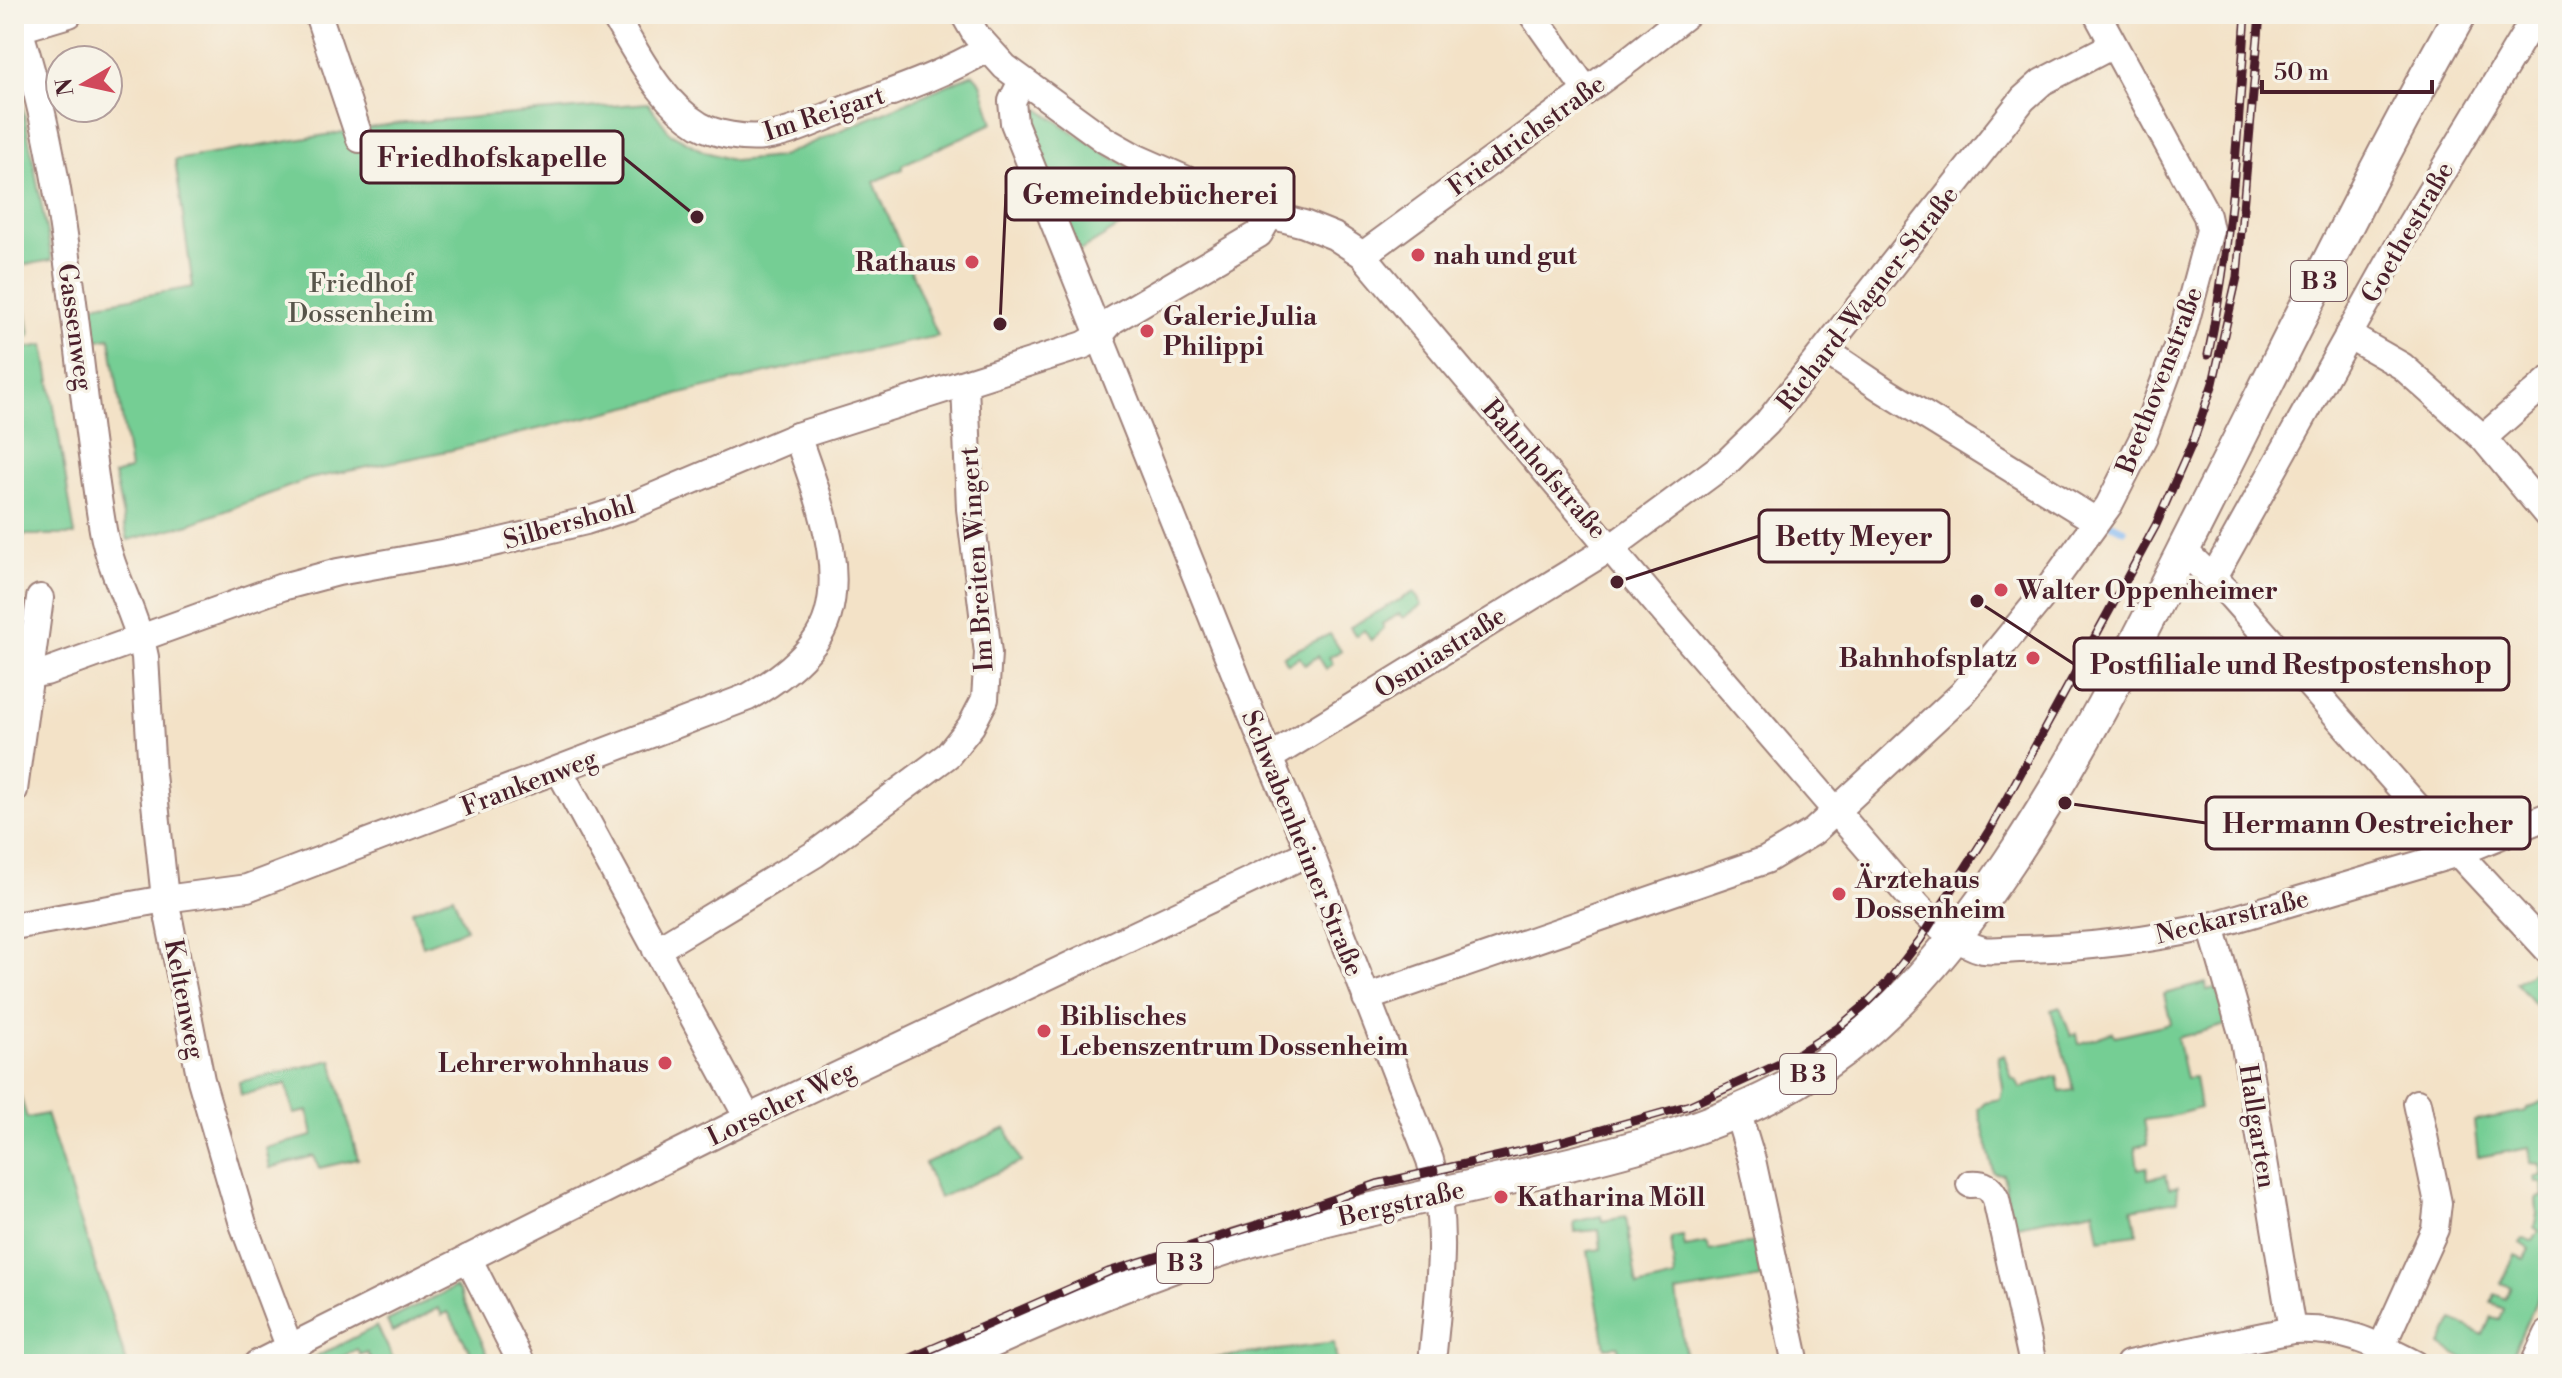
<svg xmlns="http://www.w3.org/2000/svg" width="2562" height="1378" viewBox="0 0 2562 1378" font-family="'Libre Bodoni',serif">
  <rect width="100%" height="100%" fill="#f7f3e8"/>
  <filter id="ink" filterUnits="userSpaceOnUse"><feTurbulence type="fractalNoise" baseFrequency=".0125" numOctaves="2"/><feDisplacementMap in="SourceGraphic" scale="16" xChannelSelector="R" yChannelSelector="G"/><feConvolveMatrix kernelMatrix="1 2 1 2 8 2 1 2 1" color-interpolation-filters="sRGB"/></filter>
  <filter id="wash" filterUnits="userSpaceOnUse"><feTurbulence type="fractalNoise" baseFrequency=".006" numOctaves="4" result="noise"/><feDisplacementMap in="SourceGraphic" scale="32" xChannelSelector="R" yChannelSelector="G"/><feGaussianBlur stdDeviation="1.8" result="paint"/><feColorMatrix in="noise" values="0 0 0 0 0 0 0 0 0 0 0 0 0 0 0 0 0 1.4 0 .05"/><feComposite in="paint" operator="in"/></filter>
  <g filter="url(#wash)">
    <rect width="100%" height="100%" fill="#f3e2c7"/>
    <g fill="#75ce94" stroke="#607660" stroke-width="2">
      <path d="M973,74L981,83L993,123L902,165V169L874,182L938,336L816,361L452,450L309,479L190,524L128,540L114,475L130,470L110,338L91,341L87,306L193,287L175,160L393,124L648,103L670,133L703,151L734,161L779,157Z"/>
      <path d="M14,78L24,113L52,260L19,266L30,336L14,339Z"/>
      <path d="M1039,109L1109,156L1179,190L1078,252L1029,122Z"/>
      <path d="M44,345L75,535H14V350Z"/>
      <path d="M1414,592L1422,605L1403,618L1399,614L1382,624L1384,628L1371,641L1364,630L1356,636L1350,627Z"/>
      <path d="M1330,634L1341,651L1329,657L1333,664L1326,669L1318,656L1305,665L1299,657L1288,664L1283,656Z"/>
      <path d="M453,896L466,929L423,946L412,911Z"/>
      <path d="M2534,971L2548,988V1020L2516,983Z"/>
      <path d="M2206,983L2207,990L2217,988L2226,1025L2177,1038L2186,1078L2195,1077L2200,1108L2168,1117L2144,1120L2148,1144L2135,1147L2138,1169L2147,1167L2148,1179L2166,1175L2169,1188L2178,1186L2177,1201L2132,1209L2137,1234L2099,1239L2094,1210L2012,1226L2003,1174L1994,1173L1978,1109L1985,1102L2000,1099L2003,1087L1998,1056L2004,1055L2012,1079L2016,1080L2021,1088L2057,1076L2060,1092L2074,1090L2051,1010L2060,1007L2071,1036L2077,1033L2079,1044L2113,1032L2115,1036L2171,1023L2164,994Z"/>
      <path d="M332,1060L358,1159L319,1168L314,1156L270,1168L266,1148L313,1136L308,1111L294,1114L286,1084L241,1095L239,1082Z"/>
      <path d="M19,1092L27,1118L46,1114L127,1364H14V1093Z"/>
      <path d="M2545,1100L2548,1114V1274L2510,1360C2478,1368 2467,1363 2441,1345L2453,1320L2483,1335L2491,1317L2500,1319L2504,1309L2491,1303L2495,1294L2505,1299L2511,1287L2501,1283L2515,1255L2524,1259L2529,1249L2520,1243L2523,1239L2533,1241L2539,1231L2534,1227L2537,1214L2536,1199L2543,1196L2542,1183H2536L2535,1177L2542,1176L2540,1164L2531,1163L2529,1148L2478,1157L2474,1121L2526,1111L2527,1108Z"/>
      <path d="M1006,1128L1021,1162L939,1198L925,1163Z"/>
      <path d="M1601,1216L1602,1221L1626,1217L1637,1287L1675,1278L1671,1238L1683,1236L1685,1247L1707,1243L1710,1251L1754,1242L1761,1278L1676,1293L1687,1364H1620L1618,1346L1605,1347L1588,1251L1601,1249L1599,1230L1575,1232L1574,1222Z"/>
      <path d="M455,1287L459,1291L492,1364H469L475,1360L448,1312L442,1315L438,1308L392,1332L387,1321Z"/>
      <path d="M377,1326L396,1364H373L367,1352L360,1355L357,1349L329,1364L304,1363Z"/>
      <path d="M1334,1343L1337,1364L1174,1363Z"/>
    </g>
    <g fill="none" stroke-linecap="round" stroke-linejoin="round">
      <path stroke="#87bcf5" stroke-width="7" d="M2112,524L2124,530"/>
    </g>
  </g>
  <g filter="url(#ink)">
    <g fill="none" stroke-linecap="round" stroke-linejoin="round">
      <defs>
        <g id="minor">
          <path d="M14,14C71,180 74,358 103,530C111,574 136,613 145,657L152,774L165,899L201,1080L243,1224L289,1346"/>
          <path d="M318,14L360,139"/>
          <path d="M613,14C637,52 659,101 699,125C717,135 744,139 764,137C792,133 820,119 846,109C894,91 943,75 987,49"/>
          <path d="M964,14L976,35L1005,67L1105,140L1137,158L1212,191L1270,215L1304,224L1334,236L1363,255L1660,607L1917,905C1932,922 1960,944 1983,950C1994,952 2009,949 2020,949C2083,948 2149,940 2211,926L2458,853L2548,816"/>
          <path d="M1532,14L1586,90"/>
          <path d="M19,29L69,14"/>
          <path d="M1022,81L1012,101L1014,123L1269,758L1310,852L1430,1160C1450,1231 1438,1292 1432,1364"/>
          <path d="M1363,255L1630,59L1687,14"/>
          <path d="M2348,335L2402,366L2483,438L2548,516"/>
          <path d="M1826,351L1884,390L2096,521"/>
          <path d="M2483,438L2548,381"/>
          <path d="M2183,550L2231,596L2458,853L2548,950"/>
          <path d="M2213,578L2410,225L2537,14"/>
          <path d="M28,675L46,672L282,587L338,572L480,546L586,521L629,507L797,436L1084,345L1099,336L1113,320L1259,234L1270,215"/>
          <path d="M1269,758L1612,547L1727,462L1767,423L2023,99L2042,82L2113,45"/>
          <path d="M559,770L748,1118"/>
          <path d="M14,790L40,598"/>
          <path d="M14,926L165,899L247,888L748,697C773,683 796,667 814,643C856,588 817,493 797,436"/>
          <path d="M2211,926L2244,1040L2292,1330"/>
          <path d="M656,950L815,854L948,755L971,726L985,699L988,653L970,509L965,384"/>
          <path d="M1366,998L1766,860L1813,832L1962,694L2049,588L2109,505L2144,436L2183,331L2210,230L2207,216L2097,14"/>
          <path d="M1737,1111L1752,1160L1796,1364"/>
          <path d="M1970,1184C1984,1183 1990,1186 1996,1199L2033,1364"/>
          <path d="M468,1258L522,1364"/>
          <path d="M2382,1346L2435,1229L2438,1203L2417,1103"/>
          <path d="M257,1364L748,1118L1310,852"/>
          <path d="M2129,1364L2292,1330C2342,1327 2372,1342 2415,1364"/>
          <path d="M2534,1364L2548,1334"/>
        </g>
        <path id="major" d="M941,1364C1050,1315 1161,1265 1277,1233C1354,1212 1432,1195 1510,1178C1602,1157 1697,1135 1780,1091C1878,1039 1948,953 2009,862C2085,749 2143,629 2204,509C2288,343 2369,176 2460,14"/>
      </defs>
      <use href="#minor" stroke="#9e8079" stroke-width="30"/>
      <use href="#major" stroke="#9e8079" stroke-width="36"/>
      <use href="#minor" stroke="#fff" stroke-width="26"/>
      <use href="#major" stroke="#fff" stroke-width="32"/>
      <defs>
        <g id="rail">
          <path d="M2208,355C2232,243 2238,129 2246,14"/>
          <path d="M897,1364L1108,1272L1283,1217L1377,1184L1552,1144L1690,1105L1790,1059L1838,1028L1863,1007L1887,983L1920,940L1989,831L2156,525L2194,439L2213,383L2237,277L2260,14"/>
        </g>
      </defs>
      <use href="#rail" stroke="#4a1f2b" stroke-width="9"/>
      <use href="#rail" stroke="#f7f3e8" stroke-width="6" stroke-dasharray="18" stroke-linecap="butt"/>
    </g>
  </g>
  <g fill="#d1495b" stroke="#f7f3e8" stroke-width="3">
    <circle cx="1418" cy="255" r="8"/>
    <circle cx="972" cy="262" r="8"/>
    <circle cx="1147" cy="331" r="8"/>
    <circle cx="2001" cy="590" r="8"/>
    <circle cx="2033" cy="658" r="8"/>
    <circle cx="1839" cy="894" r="8"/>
    <circle cx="1044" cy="1031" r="8"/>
    <circle cx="665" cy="1063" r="8"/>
    <circle cx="1501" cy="1197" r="8"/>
  </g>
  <g text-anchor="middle" stroke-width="7" stroke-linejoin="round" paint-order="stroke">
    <g fill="#f7f3e8" stroke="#7e5f64" stroke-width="2">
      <rect x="2291" y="261" width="56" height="40" rx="6"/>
      <rect x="1780" y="1054" width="56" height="40" rx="6"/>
      <rect x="1157" y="1243" width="56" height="40" rx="6"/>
    </g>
    <g font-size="24" font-weight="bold" fill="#4a1f2b">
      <text x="2319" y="289">B 3</text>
      <text x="1808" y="1082">B 3</text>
      <text x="1185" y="1271">B 3</text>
    </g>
    <g font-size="26" fill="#4a1f2b" stroke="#f7f3e8">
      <text transform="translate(824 113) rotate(-18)" y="9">Im Reigart</text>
      <text transform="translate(1526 135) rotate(-36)" y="9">Friedrichstraße</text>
      <text transform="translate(2407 232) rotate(-60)" y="9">Goethestraße</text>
      <text transform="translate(1867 298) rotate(-52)" y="9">Richard-Wagner-Straße</text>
      <text transform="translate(76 327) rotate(82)" y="9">Gassenweg</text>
      <text transform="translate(2159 380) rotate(-69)" y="9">Beethovenstraße</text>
      <text transform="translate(1545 469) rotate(49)" y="9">Bahnhofstraße</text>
      <text transform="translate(569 522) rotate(-16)" y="9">Silbershohl</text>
      <text transform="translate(976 559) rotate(-94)" y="9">Im Breiten Wingert</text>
      <text transform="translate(1440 652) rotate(-32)" y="9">Osmiastraße</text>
      <text transform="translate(529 782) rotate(-21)" y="9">Frankenweg</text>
      <text transform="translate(1303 843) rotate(68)" y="9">Schwabenheimer Straße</text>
      <text transform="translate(2232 916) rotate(-14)" y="9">Neckarstraße</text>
      <text transform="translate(185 999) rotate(79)" y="9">Keltenweg</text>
      <text transform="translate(781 1103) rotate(-26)" y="9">Lorscher Weg</text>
      <text transform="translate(2258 1126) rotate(81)" y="9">Hallgarten</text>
      <text transform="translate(1401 1203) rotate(-13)" y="9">Bergstraße</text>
    </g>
    <g font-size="26" font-weight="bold" fill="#4a1f2b" stroke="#f7f3e8" text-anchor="start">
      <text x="1434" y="264">nah und gut</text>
      <text x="956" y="271" text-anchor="end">Rathaus</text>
      <text x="1163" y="325">Galerie Julia<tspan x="1163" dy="30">Philippi</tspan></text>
      <text x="2017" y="599">Walter Oppenheimer</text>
      <text x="2017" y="667" text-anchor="end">Bahnhofsplatz</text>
      <text x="1855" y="888">Ärztehaus<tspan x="1855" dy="30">Dossenheim</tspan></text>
      <text x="1060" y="1025">Biblisches<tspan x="1060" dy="30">Lebenszentrum Dossenheim</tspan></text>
      <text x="649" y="1072" text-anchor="end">Lehrerwohnhaus</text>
      <text x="1517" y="1206">Katharina Möll</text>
    </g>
    <g font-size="26" fill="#57544a" stroke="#f7f3e8">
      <text x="361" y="292">Friedhof<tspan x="361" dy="30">Dossenheim</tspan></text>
    </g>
  </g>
  <path fill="none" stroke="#4a1f2b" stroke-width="3" d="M697 217L623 157M1000 324L1006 194M1617 582L1759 536M1977 601L2074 664M2065 803L2206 823"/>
  <g fill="#4a1f2b" stroke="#f7f3e8" stroke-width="3">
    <circle cx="697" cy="217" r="8"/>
    <circle cx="1000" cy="324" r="8"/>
    <circle cx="1617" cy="582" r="8"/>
    <circle cx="1977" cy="601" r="8"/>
    <circle cx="2065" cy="803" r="8"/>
  </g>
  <g fill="#f7f3e8" stroke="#4a1f2b" stroke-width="3">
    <rect x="361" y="131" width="262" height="52" rx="8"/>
    <rect x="1006" y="168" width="288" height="52" rx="8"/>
    <rect x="1759" y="510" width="190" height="52" rx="8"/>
    <rect x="2074" y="638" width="435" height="52" rx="8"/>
    <rect x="2206" y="797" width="324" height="52" rx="8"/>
  </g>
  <g font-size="28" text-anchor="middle" font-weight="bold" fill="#4a1f2b">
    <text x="492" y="167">Friedhofskapelle</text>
    <text x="1150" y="204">Gemeindebücherei</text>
    <text x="1854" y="546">Betty Meyer</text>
    <text x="2291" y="674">Postfiliale und Restpostenshop</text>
    <text x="2368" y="833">Hermann Oestreicher</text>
  </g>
  <rect width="2562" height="1378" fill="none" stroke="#f7f3e8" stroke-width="48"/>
  <g transform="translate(84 84) rotate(261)"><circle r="38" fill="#f7f3e8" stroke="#b29e9c" stroke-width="2"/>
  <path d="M0-6L14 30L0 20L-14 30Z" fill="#d1495b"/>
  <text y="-12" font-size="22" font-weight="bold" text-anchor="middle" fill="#4a1f2b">N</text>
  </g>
  <path d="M2262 80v12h170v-12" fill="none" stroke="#4a1f2b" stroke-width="4"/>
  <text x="2274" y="80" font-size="24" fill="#4a1f2b" stroke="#f7f3e8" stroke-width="6" paint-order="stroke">50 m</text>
</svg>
